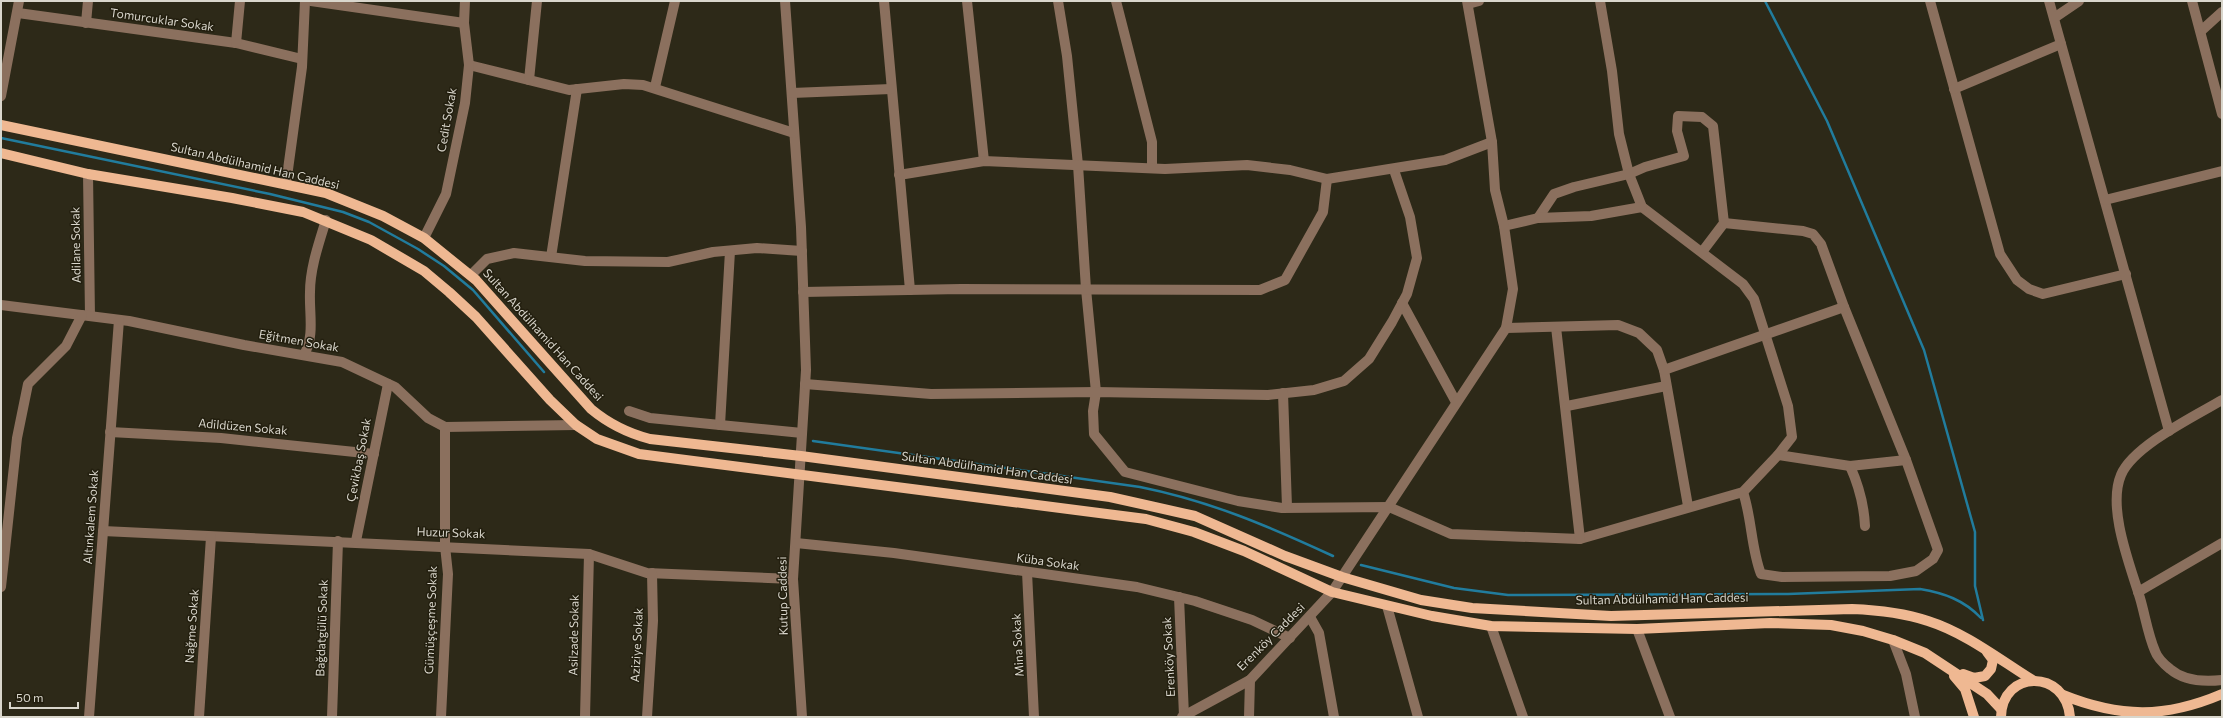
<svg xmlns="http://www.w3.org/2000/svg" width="2223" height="718" viewBox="0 0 2223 718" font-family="Commissioner,sans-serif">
  <rect width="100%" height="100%" fill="#2d2918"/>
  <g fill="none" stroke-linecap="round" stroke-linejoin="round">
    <g stroke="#217c9d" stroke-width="2.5">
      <path d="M1765,1L1827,121L1924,350L1975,532V586L1983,620"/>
      <path d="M1,138L270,194L343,212L369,222L418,249L444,266L473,290L544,372"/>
      <path d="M813,441L1140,487C1210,501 1268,526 1333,556"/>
      <path d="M1361,565L1454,588L1508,595L1788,594L1920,589C1944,593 1964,600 1981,618"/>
    </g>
    <g stroke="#8b705e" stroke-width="10">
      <path d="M311,1L464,23"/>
      <path d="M785,1L801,227L806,370L793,579L802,717"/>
      <path d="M884,1L910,290"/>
      <path d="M967,1L984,161"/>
      <path d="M1058,1L1067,56L1078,165L1086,289L1096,392L1093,411L1094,434L1125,472L1238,501L1282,508L1389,507L1451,534L1580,539L1743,492L1778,455L1792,437L1788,406L1754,299L1743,284L1642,207L1629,174L1619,134L1612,71L1600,1"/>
      <path d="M1116,1L1152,142V168"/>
      <path d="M1930,1L2000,254L2017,280L2029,289L2043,294L2126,274"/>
      <path d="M2049,1L2169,431"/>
      <path d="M2192,1L2222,114"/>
      <path d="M1468,4L1479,1"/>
      <path d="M18,13L236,43L302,59"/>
      <path d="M2054,18L2079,1"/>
      <path d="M86,23L88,1"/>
      <path d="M2201,31L2222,12"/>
      <path d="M236,43L240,1"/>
      <path d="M469,65L569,90L624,84L643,85L794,133"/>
      <path d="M529,80L537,1"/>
      <path d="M655,87L675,1"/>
      <path d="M1954,89L2061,44"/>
      <path d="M792,93L891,89"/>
      <path d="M1,96L19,1"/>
      <path d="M88,174L90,316"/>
      <path d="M899,175L984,161L1165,169L1247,165L1290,170L1327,179L1445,160L1492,142"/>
      <path d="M286,184L302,67L305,1"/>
      <path d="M2105,200L2222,171"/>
      <path d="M1538,218L1554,194L1574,187L1629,174L1645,167L1684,156L1677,131L1678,116L1702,117L1713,126L1724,223L1702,252"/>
      <path d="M1724,223L1803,231L1813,234L1821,244L1844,307L1906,460L1938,550L1933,559L1916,571L1890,576L1782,577L1761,574C1751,548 1752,519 1743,492"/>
      <path d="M1504,226L1538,218L1591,216L1642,207"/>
      <path d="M424,238L446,194L465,103L469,65L464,23L465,1"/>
      <path d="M551,257L577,89"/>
      <path d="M471,275L487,259L514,253L585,261L668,262L713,252L757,248L802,251"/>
      <path d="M803,292L961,289L1260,290L1285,280L1323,212L1327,179"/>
      <path d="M1402,303L1456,402"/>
      <path d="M1,305L129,321L244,345L342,362L395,387L428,418L445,427L576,425"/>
      <path d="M1556,327L1580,539"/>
      <path d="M1506,328L1618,325L1639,333L1657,350L1664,370L1688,506"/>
      <path d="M304,355C315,335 309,314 310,292C310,268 319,243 326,220"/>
      <path d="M1664,370L1844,307"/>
      <path d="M805,384L931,394L1096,392L1268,395L1314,390L1344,381L1369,359L1392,322L1407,294L1417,258L1410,217L1394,170"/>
      <path d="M1283,393L1287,507"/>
      <path d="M2222,400C2195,416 2133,446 2121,475C2107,508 2130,565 2140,598C2145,615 2148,635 2155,651C2157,657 2165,665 2170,669C2184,681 2205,682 2222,680"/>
      <path d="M1567,406L1666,386"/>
      <path d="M629,411L650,418L720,425L730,251"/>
      <path d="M720,425L802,433"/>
      <path d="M110,432L221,438L374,454"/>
      <path d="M1778,455L1850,466L1906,460"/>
      <path d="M1850,466C1859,486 1864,504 1865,526"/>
      <path d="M103,531L589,554L647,573L793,579"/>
      <path d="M356,541L388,384"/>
      <path d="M796,543L894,553L1137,587L1195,601L1252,620L1290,638"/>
      <path d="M1027,572L1034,717"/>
      <path d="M1,587L17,438L28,384L66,346L82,315"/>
      <path d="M2138,592L2222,543"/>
      <path d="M1179,597L1184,716"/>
      <path d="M1387,606L1418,717"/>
      <path d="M1310,617L1319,633L1334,717"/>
      <path d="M1491,626L1523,717"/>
      <path d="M1637,629L1670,717"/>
      <path d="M1893,640L1906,674L1915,717"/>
      <path d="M89,717L119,320"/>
      <path d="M199,717L211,537"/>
      <path d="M332,717L338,541"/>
      <path d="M441,717L448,574L445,546V427"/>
      <path d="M585,717L589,554"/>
      <path d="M647,717L653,621L652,573"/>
      <path d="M1182,717L1250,680L1332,592L1506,328L1513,289L1504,226L1495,190L1492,142L1467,1"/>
      <path d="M1249,717L1250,680"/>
    </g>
    <g stroke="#efb892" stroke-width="10">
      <path d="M1,125L326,193L383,216L424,238L476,280L591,409C609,424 627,433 650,439L801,456L1110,497L1195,516L1285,556L1342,577L1421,600L1472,608L1611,616L1852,609C1878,610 1904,613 1928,621C1966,633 2000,660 2034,681"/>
      <path d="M1,153L88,174L232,198L303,212L371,240L424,271L449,292L476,317L550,400L576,425L597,439L639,454L1146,519L1194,532L1244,551L1332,592L1432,616L1491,626L1637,629L1770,623L1831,625L1863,631L1893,640L1925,653L1987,694L2001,709"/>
      <path d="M1963,674L1974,678L1985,676L1991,669L1993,660L1987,652"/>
      <path d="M1954,676L1965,689L1974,717"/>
      <path d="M2063,695C2120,718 2166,718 2222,694"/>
      <path d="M2001,717C2002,669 2066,669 2070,717"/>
    </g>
  </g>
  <g text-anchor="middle" stroke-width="3" stroke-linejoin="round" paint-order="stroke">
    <g font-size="12" fill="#d9d6cc" stroke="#231f0f">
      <text transform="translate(162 20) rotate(8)" y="4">Tomurcuklar Sokak</text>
      <text transform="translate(447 120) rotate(-80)" y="4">Cedit Sokak</text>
      <text transform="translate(255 166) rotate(13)" y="4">Sultan Abdülhamid Han Caddesi</text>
      <text transform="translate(76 245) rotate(-91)" y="4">Adilane Sokak</text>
      <text transform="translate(543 335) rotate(48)" y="4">Sultan Abdülhamid Han Caddesi</text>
      <text transform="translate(299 341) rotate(10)" y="4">Eğitmen Sokak</text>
      <text transform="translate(243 427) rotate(5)" y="4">Adildüzen Sokak</text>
      <text transform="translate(359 460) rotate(-79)" y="4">Çevikbaş Sokak</text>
      <text transform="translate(987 468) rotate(8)" y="4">Sultan Abdülhamid Han Caddesi</text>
      <text transform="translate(91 517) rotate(-86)" y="4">Altınkalem Sokak</text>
      <text transform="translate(451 533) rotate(2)" y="4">Huzur Sokak</text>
      <text transform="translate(1048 562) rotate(8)" y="4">Küba Sokak</text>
      <text transform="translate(783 596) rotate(-91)" y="4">Kutup Caddesi</text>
      <text transform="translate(1662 599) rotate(-1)" y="4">Sultan Abdülhamid Han Caddesi</text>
      <text transform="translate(431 620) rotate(-88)" y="4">Gümüşçeşme Sokak</text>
      <text transform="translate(192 626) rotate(-86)" y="4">Nağme Sokak</text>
      <text transform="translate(322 628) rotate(-88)" y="4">Bağdatgülü Sokak</text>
      <text transform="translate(574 635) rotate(-89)" y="4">Asilzade Sokak</text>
      <text transform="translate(1271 637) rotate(-45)" y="4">Erenköy Caddesi</text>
      <text transform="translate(637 645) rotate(-87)" y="4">Aziziye Sokak</text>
      <text transform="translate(1018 645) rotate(-93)" y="4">Mina Sokak</text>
      <text transform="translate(1169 657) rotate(-93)" y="4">Erenköy Sokak</text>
    </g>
  </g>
  <rect width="2223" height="718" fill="none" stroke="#d9d6cc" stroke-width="4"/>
  <path d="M10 702v6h68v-6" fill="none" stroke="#d9d6cc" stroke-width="2"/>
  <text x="16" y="702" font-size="12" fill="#d9d6cc" stroke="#231f0f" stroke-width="3" paint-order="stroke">50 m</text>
</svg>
